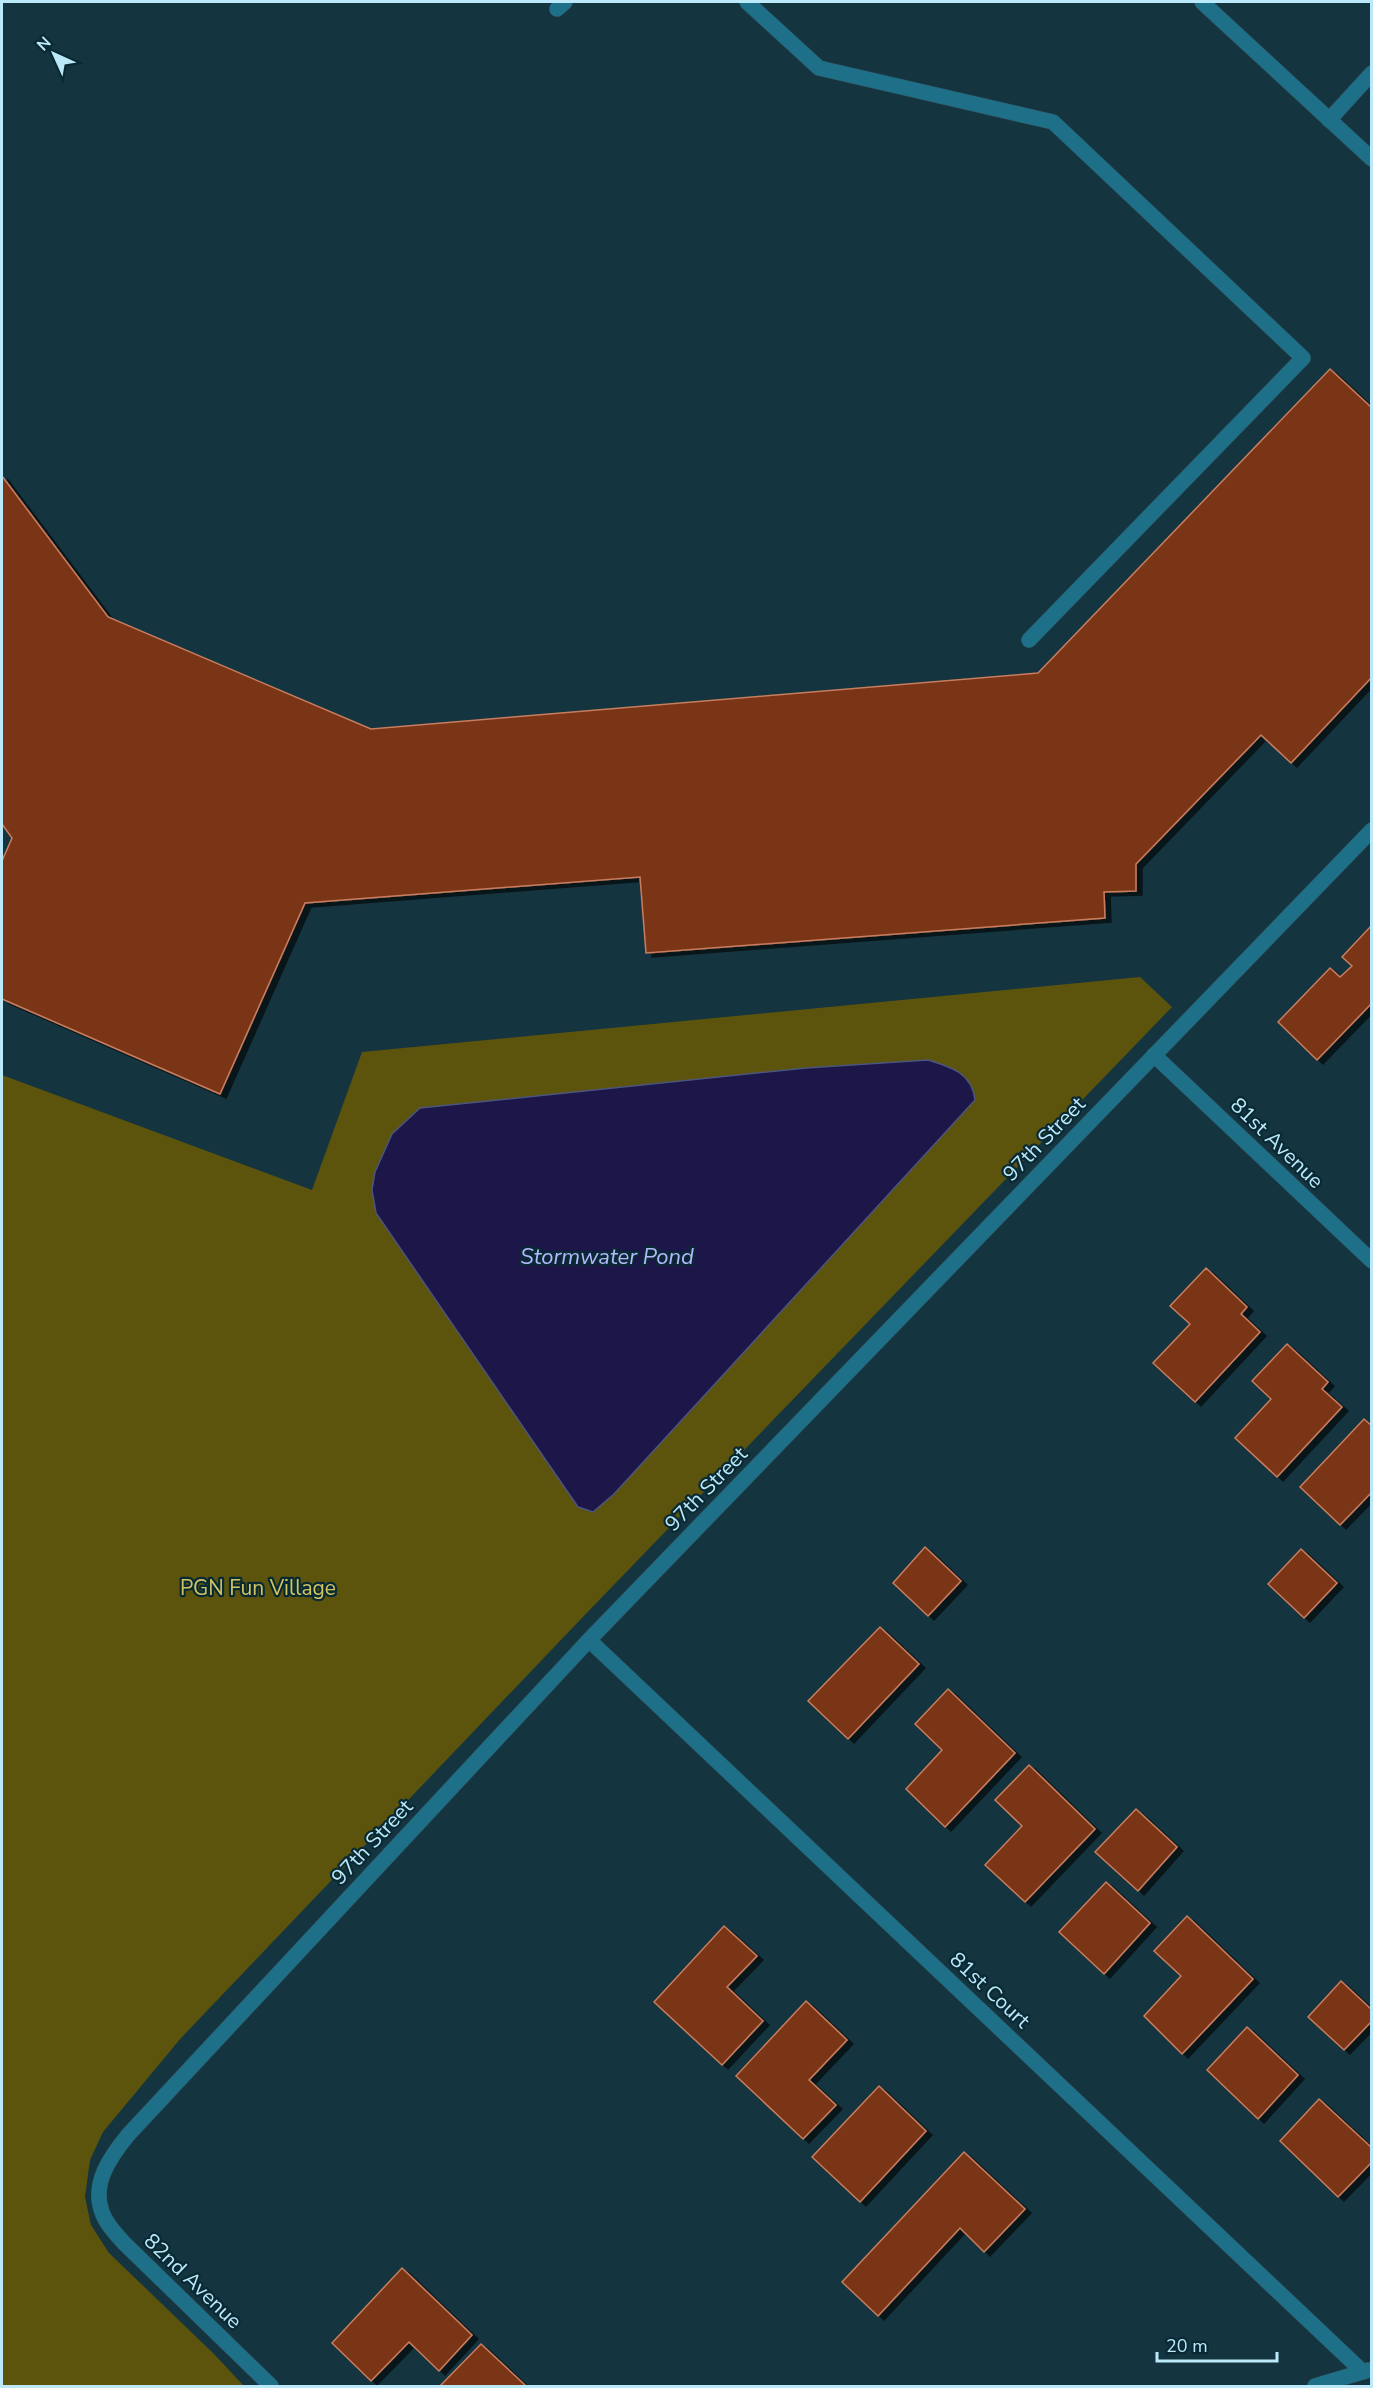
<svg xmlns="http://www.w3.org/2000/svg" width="1373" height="2388" viewBox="0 0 1373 2388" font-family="'Nunito Sans',sans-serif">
  <defs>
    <filter id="shadow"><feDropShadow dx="6" dy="4" stdDeviation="0" flood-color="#0009"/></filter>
  </defs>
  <rect width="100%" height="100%" fill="#14343f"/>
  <path fill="#5c540c" d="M1140,977L1172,1007L579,1621L181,2038L103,2132L90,2160L85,2197L91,2225L109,2253L213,2353L244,2386H2V1075L312,1190L362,1052Z"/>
  <path fill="#1c1649" stroke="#4c557e" stroke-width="1.5" d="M928,1060C951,1067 972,1073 975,1100L614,1494L593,1512L578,1507L376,1213L372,1190L375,1172L392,1134L420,1108L806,1068Z"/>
  <g fill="#7a3517" stroke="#c97d5e" stroke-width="1.5" filter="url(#shadow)">
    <path d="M1330,369L1372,408V677L1291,763L1261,735L1136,864V891L1104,892L1105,918L646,953L640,877L305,903L220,1094L2,999V861L12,838L2,824V476L108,617L371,729L1038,673Z"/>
    <path d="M1371,926L1372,1003L1317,1060L1278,1022L1330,968L1340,977L1352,966L1342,957Z"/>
    <path d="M1206,1268L1247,1307L1241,1314L1260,1332L1195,1402L1153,1363L1190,1324L1170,1306Z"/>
    <path d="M1287,1344L1328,1382L1322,1389L1342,1407L1277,1477L1235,1438L1271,1399L1252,1381Z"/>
    <path d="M1364,1419L1372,1426V1492L1340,1525L1300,1487Z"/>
    <path d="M925,1547L961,1581L928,1616L893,1583Z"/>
    <path d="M1301,1549L1337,1583L1304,1618L1268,1584Z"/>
    <path d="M880,1627L919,1664L848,1739L808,1701Z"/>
    <path d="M948,1689L1015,1753L945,1827L906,1789L942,1750L915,1724Z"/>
    <path d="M1029,1765L1095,1829L1025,1902L985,1865L1022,1826L995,1800Z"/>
    <path d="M1136,1809L1177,1847L1138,1891L1095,1852Z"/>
    <path d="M1106,1882L1150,1923L1104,1974L1059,1932Z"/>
    <path d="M1187,1916L1253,1979L1182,2054L1144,2016L1181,1976L1154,1951Z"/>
    <path d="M724,1926L757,1956L727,1987L763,2021L722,2065L654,2002Z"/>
    <path d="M1341,1981L1372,2010V2021L1344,2050L1308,2017Z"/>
    <path d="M806,2001L847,2040L809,2080L836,2105L803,2139L736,2076Z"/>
    <path d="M1247,2027L1298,2075L1258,2119L1207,2070Z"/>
    <path d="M879,2086L926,2131L860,2202L812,2157Z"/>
    <path d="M1319,2099L1372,2148V2162L1338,2197L1280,2141Z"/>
    <path d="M964,2152L1025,2209L984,2252L960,2228L878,2316L842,2282Z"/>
    <path d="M402,2268L472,2335L439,2371L409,2342L371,2381L332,2343Z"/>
    <path d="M481,2344L526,2386H440Z"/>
  </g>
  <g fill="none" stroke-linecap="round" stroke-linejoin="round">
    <defs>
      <g id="minor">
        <path d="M747,2L819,68L1053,122L1303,358L1029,640"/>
        <path d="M1202,2L1372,159"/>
        <path d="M557,9L565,2"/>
        <path d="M1329,120L1372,73"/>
        <path d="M1154,1055L1372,1261"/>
        <path d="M589,1640L1363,2372"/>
        <path d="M271,2386L124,2243C116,2234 106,2224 102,2212C91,2183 111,2156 128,2135L589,1640L1372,830"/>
        <path d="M1315,2386L1369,2370"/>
      </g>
    </defs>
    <use href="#minor" stroke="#31515c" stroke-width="16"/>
    <use href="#minor" stroke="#1e6f88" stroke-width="15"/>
  </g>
  <g text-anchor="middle" stroke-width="4.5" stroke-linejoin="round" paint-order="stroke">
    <g font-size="21" fill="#bce9fa" stroke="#092a34">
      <text transform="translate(1044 1139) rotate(-46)" y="7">97th Street</text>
      <text transform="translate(1277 1143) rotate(44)" y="7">81st Avenue</text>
      <text transform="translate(706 1489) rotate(-46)" y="7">97th Street</text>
      <text transform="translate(372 1842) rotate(-47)" y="7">97th Street</text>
      <text transform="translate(990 1990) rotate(43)" y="7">81st Court</text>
      <text transform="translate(193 2281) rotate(44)" y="7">82nd Avenue</text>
    </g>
    <g font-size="21" fill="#d1c561" stroke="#092a34">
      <text x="258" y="1595">PGN Fun Village</text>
    </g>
    <g font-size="22" font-style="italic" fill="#b5b7fd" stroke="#092a34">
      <text x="607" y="1264">Stormwater Pond</text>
    </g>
  </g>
  <rect width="1373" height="2388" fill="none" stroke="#bce9fa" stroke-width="6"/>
  <g transform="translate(54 54) rotate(315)" stroke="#092a34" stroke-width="4.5" paint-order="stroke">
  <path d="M0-4.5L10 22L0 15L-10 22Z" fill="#bce9fa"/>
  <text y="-9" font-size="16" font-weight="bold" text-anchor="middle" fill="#bce9fa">N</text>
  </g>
  <path d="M1157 2352v9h120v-9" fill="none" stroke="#bce9fa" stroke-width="3"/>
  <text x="1166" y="2352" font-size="18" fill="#bce9fa" stroke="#092a34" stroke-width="4.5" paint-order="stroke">20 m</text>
</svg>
